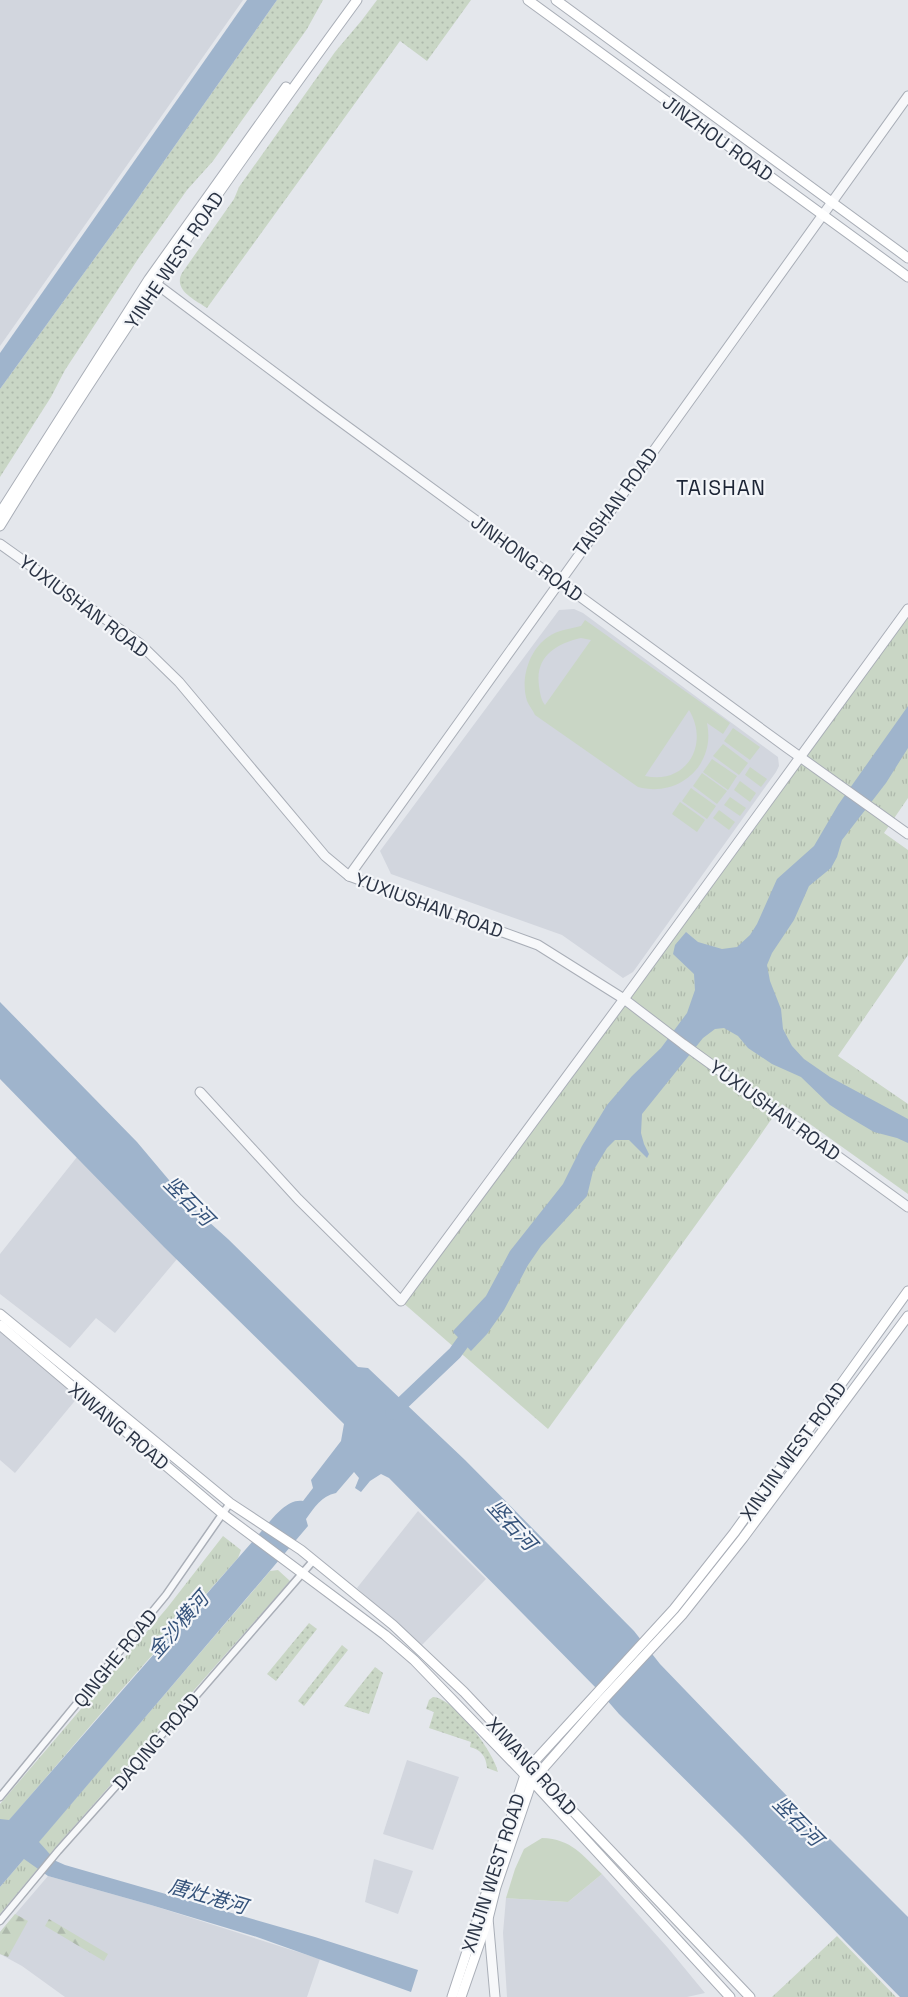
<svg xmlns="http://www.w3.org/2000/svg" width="908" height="1997" viewBox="0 0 908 1997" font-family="'Space Grotesk','Noto Sans SC',sans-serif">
  <defs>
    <pattern id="grass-dots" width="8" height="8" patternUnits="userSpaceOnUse" patternTransform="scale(1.25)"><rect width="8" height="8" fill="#c9d6c5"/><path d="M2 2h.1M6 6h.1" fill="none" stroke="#adb8ab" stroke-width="1.8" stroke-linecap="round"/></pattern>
    <pattern id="forest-firs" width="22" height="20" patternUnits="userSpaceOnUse" patternTransform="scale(1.25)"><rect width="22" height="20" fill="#c9d6c5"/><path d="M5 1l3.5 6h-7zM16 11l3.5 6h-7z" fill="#adb8ab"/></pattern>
    <pattern id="park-tufts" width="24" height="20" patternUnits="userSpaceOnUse" patternTransform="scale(1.25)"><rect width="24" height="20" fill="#c9d6c5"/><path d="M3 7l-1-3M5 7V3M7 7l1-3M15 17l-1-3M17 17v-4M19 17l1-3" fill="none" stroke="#adb8ab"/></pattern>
  </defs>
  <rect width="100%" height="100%" fill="#e4e7ec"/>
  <g fill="#d2d6de">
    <path d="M0,0H243L0,346Z"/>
    <path d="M574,609L583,613L778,757L779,766L776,772L633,972L623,978L562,935L391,874L380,851L559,610Z"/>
    <path d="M77,1157L177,1259L115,1333L96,1318L70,1348L0,1294V1254Z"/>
    <path d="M0,1332L78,1397L15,1473L0,1460Z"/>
    <path d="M418,1511L486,1579L421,1646L357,1588Z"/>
    <path d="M407,1760L459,1777L433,1850L383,1834Z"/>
    <path d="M374,1859L413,1871L398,1914L365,1902Z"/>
    <path d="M602,1874L668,1948L705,1993L687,1997H507L503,1933L506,1898L568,1902Z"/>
    <path d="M48,1876L151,1905L320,1959L307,1997H65L22,1966L0,1954V1932Z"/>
  </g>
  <g fill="url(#grass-dots)">
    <path d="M277,0H323L307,29L213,161L187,190L138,259L65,370L51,397L0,477V389L134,204Z"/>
    <path d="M377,0H471L427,61L400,41L207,308C194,299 173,290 182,273L234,199L239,187L335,52L362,20Z"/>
    <path d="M309,1623L317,1629L276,1681L267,1674Z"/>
    <path d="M342,1645L348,1650L304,1706L298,1701Z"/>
    <path d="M375,1667L383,1673L369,1714L344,1706Z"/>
    <path d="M433,1697C454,1698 494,1752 498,1772L487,1768C486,1756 481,1750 470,1747L471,1742L429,1728L434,1712L426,1709L429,1700Z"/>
  </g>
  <g fill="url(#forest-firs)">
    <path d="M15,1914L28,1921L8,1957L0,1954V1932Z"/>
    <path d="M49,1919L108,1954L104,1961L45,1926Z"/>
  </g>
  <g fill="url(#park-tufts)">
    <path d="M908,609V798L884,833L908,850V955L838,1056L908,1104V1194L782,1104L750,1150L548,1429L401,1301Z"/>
    <path d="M223,1536L241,1550L238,1558L116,1696L0,1831V1804L167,1608Z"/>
    <path d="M278,1570L290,1581L55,1848L0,1914V1887L270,1571Z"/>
    <path d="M837,1936L896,1997H772Z"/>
  </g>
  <g fill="#c9d6c5" fill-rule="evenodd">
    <path d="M585,620L730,723L723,734L707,723C716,765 679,798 638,787L535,715C533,710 529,706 527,701C520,679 529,650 548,637C557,630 570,629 581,626ZM581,638L591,640L545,705C541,700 540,693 539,686C535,657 555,644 581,638ZM689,710C710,745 686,785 645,776Z"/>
    <path d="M733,728L760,747L750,760L724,741Z"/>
    <path d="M723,744L748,763L739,775L713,756Z"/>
    <path d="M712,759L737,776L728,790L703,772Z"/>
    <path d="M750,767L767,779L761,787L745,775Z"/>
    <path d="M702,773L727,791L717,804L693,786Z"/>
    <path d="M740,781L756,793L750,802L734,790Z"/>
    <path d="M691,788L716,806L707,819L682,801Z"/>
    <path d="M730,797L746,808L740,816L724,805Z"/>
    <path d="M680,802L705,820L697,832L672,814Z"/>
    <path d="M719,810L735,822L729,830L713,818Z"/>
    <path d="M542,1838C572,1839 582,1855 602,1874L568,1902L506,1898L515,1869L524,1849Z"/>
  </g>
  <g fill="#9fb4cc">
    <path d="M247,0H277L134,204L0,389V353Z"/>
    <path d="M908,706V748L886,783L842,840L837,857L831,868L809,886L794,920L772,953L767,965L770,981L781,1009L783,1029L792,1046L804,1059L830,1077L908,1119V1143L897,1138L874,1132L847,1116L830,1105L801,1077L772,1064L748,1048L738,1036L724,1028L715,1029L703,1038L642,1114L641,1133L644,1144L649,1154L647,1158L629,1140H615L607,1148L593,1171L587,1196L541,1246L528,1265L504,1310L487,1334L471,1351L453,1332L454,1330L486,1296L510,1251L563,1184L582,1146L607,1105L632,1076L661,1048L687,1013L695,990L694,974L673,954L675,945L686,932L698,942L722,949L737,947L750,935L757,924L777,879L814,846L838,805Z"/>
    <path d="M0,1002L137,1142L190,1205L228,1239L358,1367L368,1368L465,1460L634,1631L660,1664L788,1797L908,1917V1997H900L742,1836L619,1714L599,1691L389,1478L381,1474L370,1481L361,1492L355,1488L359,1478L354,1472L336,1493C321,1496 315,1507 306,1519L308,1526L39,1842L56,1861L65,1865L315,1937L418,1970L411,1992L257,1937L151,1905L48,1876L24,1859L0,1887V1819L9,1820L259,1534C270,1522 286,1498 303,1501L313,1488L311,1480L341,1441L344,1424L164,1247L0,1079Z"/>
  </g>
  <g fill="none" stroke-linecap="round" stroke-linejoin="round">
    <path stroke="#9fb4cc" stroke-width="14" d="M392,1413L455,1353L473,1328"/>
    <defs>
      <g id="minor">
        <path d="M0,1797L166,1595L230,1503"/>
        <path d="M0,1921L58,1851L175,1720L313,1561"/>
      </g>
      <g id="tertiary">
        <path d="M151,280L322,408L786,747L908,834"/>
        <path d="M0,544L139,643L179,682L325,856L349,876L538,945L624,999L683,1044L908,1207"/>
        <path d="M349,876L908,96"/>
        <path d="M200,1092L298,1199L401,1301L624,999L908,609"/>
        <path d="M488,1918L495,1997"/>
      </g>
      <g id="secondary">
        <path d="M528,0L908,277"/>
        <path d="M556,0L908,258"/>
        <path d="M0,513L149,279L286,87"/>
        <path d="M0,526C110,345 232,171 357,0"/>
        <path d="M0,1314L230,1503L301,1550L393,1625L464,1692L532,1764"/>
        <path d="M0,1325L223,1514L385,1635L414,1660L525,1775"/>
        <path d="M539,1771L569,1807L750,1997"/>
        <path d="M532,1781L730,1997"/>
        <path d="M452,1997L525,1775L532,1764L674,1609L734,1533L908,1291"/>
        <path d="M461,1997L488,1919L496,1887L532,1781L604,1699L682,1615L743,1538L908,1316"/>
      </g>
    </defs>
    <use href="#minor" stroke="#a9aeb7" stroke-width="9"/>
    <use href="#tertiary" stroke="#a9aeb7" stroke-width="11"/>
    <use href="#secondary" stroke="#a9aeb7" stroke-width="11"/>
    <use href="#minor" stroke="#f7f8fa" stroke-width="6"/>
    <use href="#tertiary" stroke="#f7f8fa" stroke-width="9"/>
    <use href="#secondary" stroke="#fff" stroke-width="9"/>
  </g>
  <g text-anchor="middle" stroke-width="4.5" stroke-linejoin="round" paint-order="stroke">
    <g font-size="19" fill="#2b3445" stroke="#f4f6f9">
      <text transform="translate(718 138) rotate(36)" y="7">JINZHOU ROAD</text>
      <text transform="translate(174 260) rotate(-56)" y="7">YINHE WEST ROAD</text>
      <text transform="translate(615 502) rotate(-54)" y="7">TAISHAN ROAD</text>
      <text transform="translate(527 558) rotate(36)" y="7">JINHONG ROAD</text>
      <text transform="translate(84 606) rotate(37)" y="7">YUXIUSHAN ROAD</text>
      <text transform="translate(429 905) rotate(20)" y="7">YUXIUSHAN ROAD</text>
      <text transform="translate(775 1110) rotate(36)" y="7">YUXIUSHAN ROAD</text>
      <text transform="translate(119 1426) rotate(40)" y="7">XIWANG ROAD</text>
      <text transform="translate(793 1451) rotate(-54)" y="7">XINJIN WEST ROAD</text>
      <text transform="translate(115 1658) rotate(-51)" y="7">QINGHE ROAD</text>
      <text transform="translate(156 1741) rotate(-49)" y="7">DAQING ROAD</text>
      <text transform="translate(532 1766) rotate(48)" y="7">XIWANG ROAD</text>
      <text transform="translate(493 1873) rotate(-72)" y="7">XINJIN WEST ROAD</text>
    </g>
    <g font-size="20" font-style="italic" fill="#34527a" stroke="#f4f6f9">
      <text transform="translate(189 1201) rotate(45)" y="7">竖石河</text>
      <text transform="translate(512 1525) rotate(47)" y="7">竖石河</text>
      <text transform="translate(178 1625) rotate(-49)" y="7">金沙横河</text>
      <text transform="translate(798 1821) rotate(45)" y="7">竖石河</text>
      <text transform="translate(208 1896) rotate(16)" y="7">唐灶港河</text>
    </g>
    <g font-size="21" letter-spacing="1" fill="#1d2536" stroke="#f4f6f9">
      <text x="721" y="495">TAISHAN</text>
    </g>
  </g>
</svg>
